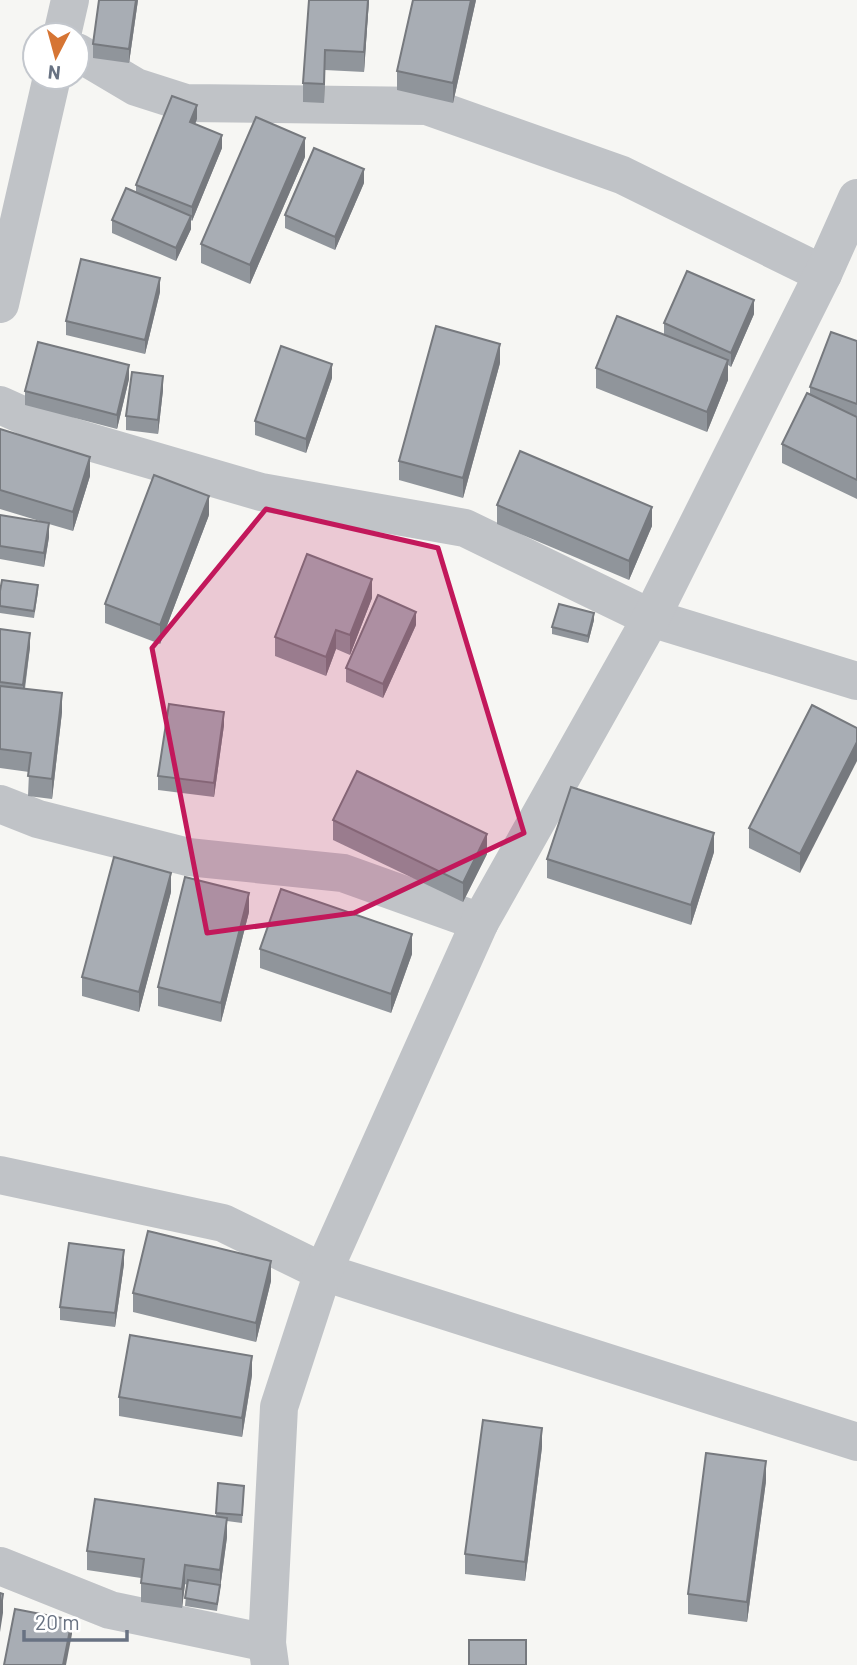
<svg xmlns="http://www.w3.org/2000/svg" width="857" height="1665" viewBox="0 0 857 1665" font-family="Barlow,sans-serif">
  <rect width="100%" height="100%" fill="#f6f6f3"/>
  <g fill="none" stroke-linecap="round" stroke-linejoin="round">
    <g stroke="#c0c3c7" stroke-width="38">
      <path d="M62,35L70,0"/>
      <path d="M77,52L136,87L186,103L427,106L622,175L823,274"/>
      <path d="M0,304L52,77"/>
      <path d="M0,405L69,436L261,492L465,528L651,618L857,681"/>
      <path d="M0,804L38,819L188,857L343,873L480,922"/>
      <path d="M0,1175L223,1223L323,1272L857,1442"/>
      <path d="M0,1566L110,1610L267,1643"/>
      <path d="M270,1665L267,1643L279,1407L323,1272L480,922L651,618L823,274L857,198"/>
    </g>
  </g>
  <g fill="#90959b">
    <path d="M138,0L129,63L93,58V44Z"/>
    <path d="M309,0H369L364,72L325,70L324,103L303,102V83Z"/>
    <path d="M476,0L453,103L397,90V71Z"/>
    <path d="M197,119L195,124L222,148L192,221L191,220V229L176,261L112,233V220L136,192V185Z"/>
    <path d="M305,157L250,284L201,263V244Z"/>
    <path d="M364,183L335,250L285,228V215Z"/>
    <path d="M160,292L145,354L66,335V321Z"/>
    <path d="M754,314L731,367L728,365V380L707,432L596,388V368L664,335V323Z"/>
    <path d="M857,341V499L782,463V444L810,394V387Z"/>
    <path d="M500,363L463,498L399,480V461Z"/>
    <path d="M332,378L306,453L255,435V421Z"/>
    <path d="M129,379L117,429L25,405V391Z"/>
    <path d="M163,390L158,434L126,430V416Z"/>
    <path d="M0,429L90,476L73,531L49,524V537L44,567L0,559V515L43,522L0,509Z"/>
    <path d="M497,505L652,526L629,580L497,524Z"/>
    <path d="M209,515L160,644L105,623V604Z"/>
    <path d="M0,591L38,592L34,618L0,613Z"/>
    <path d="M372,598L350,655L336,649L326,676L275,656V637Z"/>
    <path d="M594,620L588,643L552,634V627Z"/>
    <path d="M416,625L383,698L346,682V668Z"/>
    <path d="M0,629L30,647L25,689L62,712L52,799L28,796L29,772L0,768Z"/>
    <path d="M812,705L800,873L749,848V828Z"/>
    <path d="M224,725L214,797L158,790V776Z"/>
    <path d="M333,820L487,854L463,902L333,840Z"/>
    <path d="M714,852L691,925L547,878V859Z"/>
    <path d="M171,892L139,1012L82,996V977Z"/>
    <path d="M249,912L221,1022L158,1006V987Z"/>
    <path d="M260,949L412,954L391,1013L260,968Z"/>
    <path d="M124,1264L115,1327L60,1320V1307Z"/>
    <path d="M271,1281L256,1342L133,1312V1293Z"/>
    <path d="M252,1375L242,1437L119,1416V1397Z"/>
    <path d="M542,1447L525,1581L465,1574V1554Z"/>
    <path d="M766,1481L747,1622L688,1614V1594Z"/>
    <path d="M218,1483L244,1493L242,1523L227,1521V1537L217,1611L185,1606L187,1585L185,1584L182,1608L141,1602V1578L87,1570V1551L216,1516Z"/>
  </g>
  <g fill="#76797e">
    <path d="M136,0H138L129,63V49Z"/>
    <path d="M368,0H369L364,72V52Z"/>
    <path d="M471,0H476L453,103V83Z"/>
    <path d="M325,50V70L324,103V84Z"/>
    <path d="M197,105V119L190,136V122Z"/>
    <path d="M222,135V148L192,221V207Z"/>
    <path d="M305,138V157L250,284V265Z"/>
    <path d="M364,169V183L335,250V237Z"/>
    <path d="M191,216V229L176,261V248Z"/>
    <path d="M160,278V292L145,354V340Z"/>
    <path d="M754,300V314L731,367V353Z"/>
    <path d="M500,344V363L463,498V478Z"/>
    <path d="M728,360V380L707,432V412Z"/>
    <path d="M332,364V378L306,453V439Z"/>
    <path d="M129,365V379L117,429V415Z"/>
    <path d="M163,376V390L158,434V420Z"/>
    <path d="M90,457V476L73,531V512Z"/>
    <path d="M209,496V515L160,644V625Z"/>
    <path d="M652,507V526L629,580V561Z"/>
    <path d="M49,523V537L44,567V553Z"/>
    <path d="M372,579V598L350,655V635Z"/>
    <path d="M416,612V625L383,698V684Z"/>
    <path d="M594,613V620L588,643V636Z"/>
    <path d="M336,630V649L326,676V657Z"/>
    <path d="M30,633V647L23,699V685Z"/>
    <path d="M62,693V712L52,799V779Z"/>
    <path d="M224,712V725L214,797V783Z"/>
    <path d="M857,742V761L800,873V854Z"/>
    <path d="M714,833V852L691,925V905Z"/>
    <path d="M487,834V854L463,902V883Z"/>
    <path d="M171,873V892L139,1012V992Z"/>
    <path d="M249,893V912L221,1022V1003Z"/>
    <path d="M412,934V954L391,1013V994Z"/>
    <path d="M124,1250V1264L115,1327V1313Z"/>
    <path d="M271,1261V1281L256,1342V1323Z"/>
    <path d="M252,1356V1375L242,1437V1418Z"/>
    <path d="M542,1428V1447L525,1581V1562Z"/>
    <path d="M766,1461V1481L747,1622V1602Z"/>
    <path d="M227,1518V1537L220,1589V1570Z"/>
    <path d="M185,1565V1584L182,1608V1589Z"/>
    <path d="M3,1594V1613L0,1632V1613Z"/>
    <path d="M72,1620V1634L66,1665H63Z"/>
  </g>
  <g fill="#a8adb4" stroke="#76797e" stroke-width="2">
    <path d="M99,0H136L129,49L93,44Z"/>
    <path d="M309,0H368L364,52L325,50L324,84L303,83Z"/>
    <path d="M413,0H471L453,83L397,71Z"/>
    <path d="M172,96L197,105L190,122L222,135L192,207L136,185Z"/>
    <path d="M256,117L305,138L250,265L201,244Z"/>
    <path d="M314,148L364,169L335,237L285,215Z"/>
    <path d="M126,188L191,216L176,248L112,220Z"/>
    <path d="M81,259L160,278L145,340L66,321Z"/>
    <path d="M687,271L754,300L731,353L664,323Z"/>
    <path d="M617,316L728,360L707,412L596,368Z"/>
    <path d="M436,326L500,344L463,478L399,461Z"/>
    <path d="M831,332L857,341V404L810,387Z"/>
    <path d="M38,342L129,365L117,415L25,391Z"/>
    <path d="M281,346L332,364L306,439L255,421Z"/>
    <path d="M132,372L163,376L158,420L126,416Z"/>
    <path d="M807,393L857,417V480L782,444Z"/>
    <path d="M0,429L90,457L73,512L0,490Z"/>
    <path d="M520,451L652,507L629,561L497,505Z"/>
    <path d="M154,475L209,496L160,625L105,604Z"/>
    <path d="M0,515L49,523L44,553L0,546Z"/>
    <path d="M307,554L372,579L350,635L336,630L326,657L275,637Z"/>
    <path d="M2,580L38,585L34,611L0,606V591Z"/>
    <path d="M378,595L416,612L383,684L346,668Z"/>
    <path d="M559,604L594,613L588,636L552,627Z"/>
    <path d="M0,629L30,633L23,685L0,682Z"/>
    <path d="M0,686L62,693L52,779L28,776L31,753L0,749Z"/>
    <path d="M169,704L224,712L214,783L158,776Z"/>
    <path d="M812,705L857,728V742L800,854L749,828Z"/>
    <path d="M357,771L487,834L463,883L333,820Z"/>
    <path d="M571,787L714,833L691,905L547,859Z"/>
    <path d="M114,857L171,873L139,992L82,977Z"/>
    <path d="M185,877L249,893L221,1003L158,987Z"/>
    <path d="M281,889L412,934L391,994L260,949Z"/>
    <path d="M148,1231L271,1261L256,1323L133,1293Z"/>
    <path d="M69,1243L124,1250L115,1313L60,1307Z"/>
    <path d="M130,1335L252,1356L242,1418L119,1397Z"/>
    <path d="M483,1420L542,1428L525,1562L465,1554Z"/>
    <path d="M706,1453L766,1461L747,1602L688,1594Z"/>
    <path d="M218,1483L244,1486L242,1515L216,1513Z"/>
    <path d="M95,1499L227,1518L220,1570L185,1565L182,1589L141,1583L144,1559L87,1551Z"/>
    <path d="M188,1580L220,1585L217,1604L185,1598Z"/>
    <path d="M0,1593L3,1594L0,1613Z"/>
    <path d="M15,1609L72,1620L63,1665H4Z"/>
    <rect x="469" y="1640" width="57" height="25"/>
  </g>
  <path fill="#c2185b" fill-opacity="0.2" stroke="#c2185b" stroke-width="5" stroke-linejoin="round" d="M266,509L438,548L524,833L354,913L207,933L152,648Z"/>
  <g transform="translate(56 56) rotate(186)"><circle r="33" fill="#ffffff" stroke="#c3c7cd" stroke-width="2"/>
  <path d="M0-5L12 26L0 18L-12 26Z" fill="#d67534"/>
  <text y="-10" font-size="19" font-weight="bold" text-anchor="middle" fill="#687282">N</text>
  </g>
  <path d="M24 1630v10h103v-10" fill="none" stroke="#687282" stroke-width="3.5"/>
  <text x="35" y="1630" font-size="21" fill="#687282" stroke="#ffffff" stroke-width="5" paint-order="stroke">20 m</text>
</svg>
